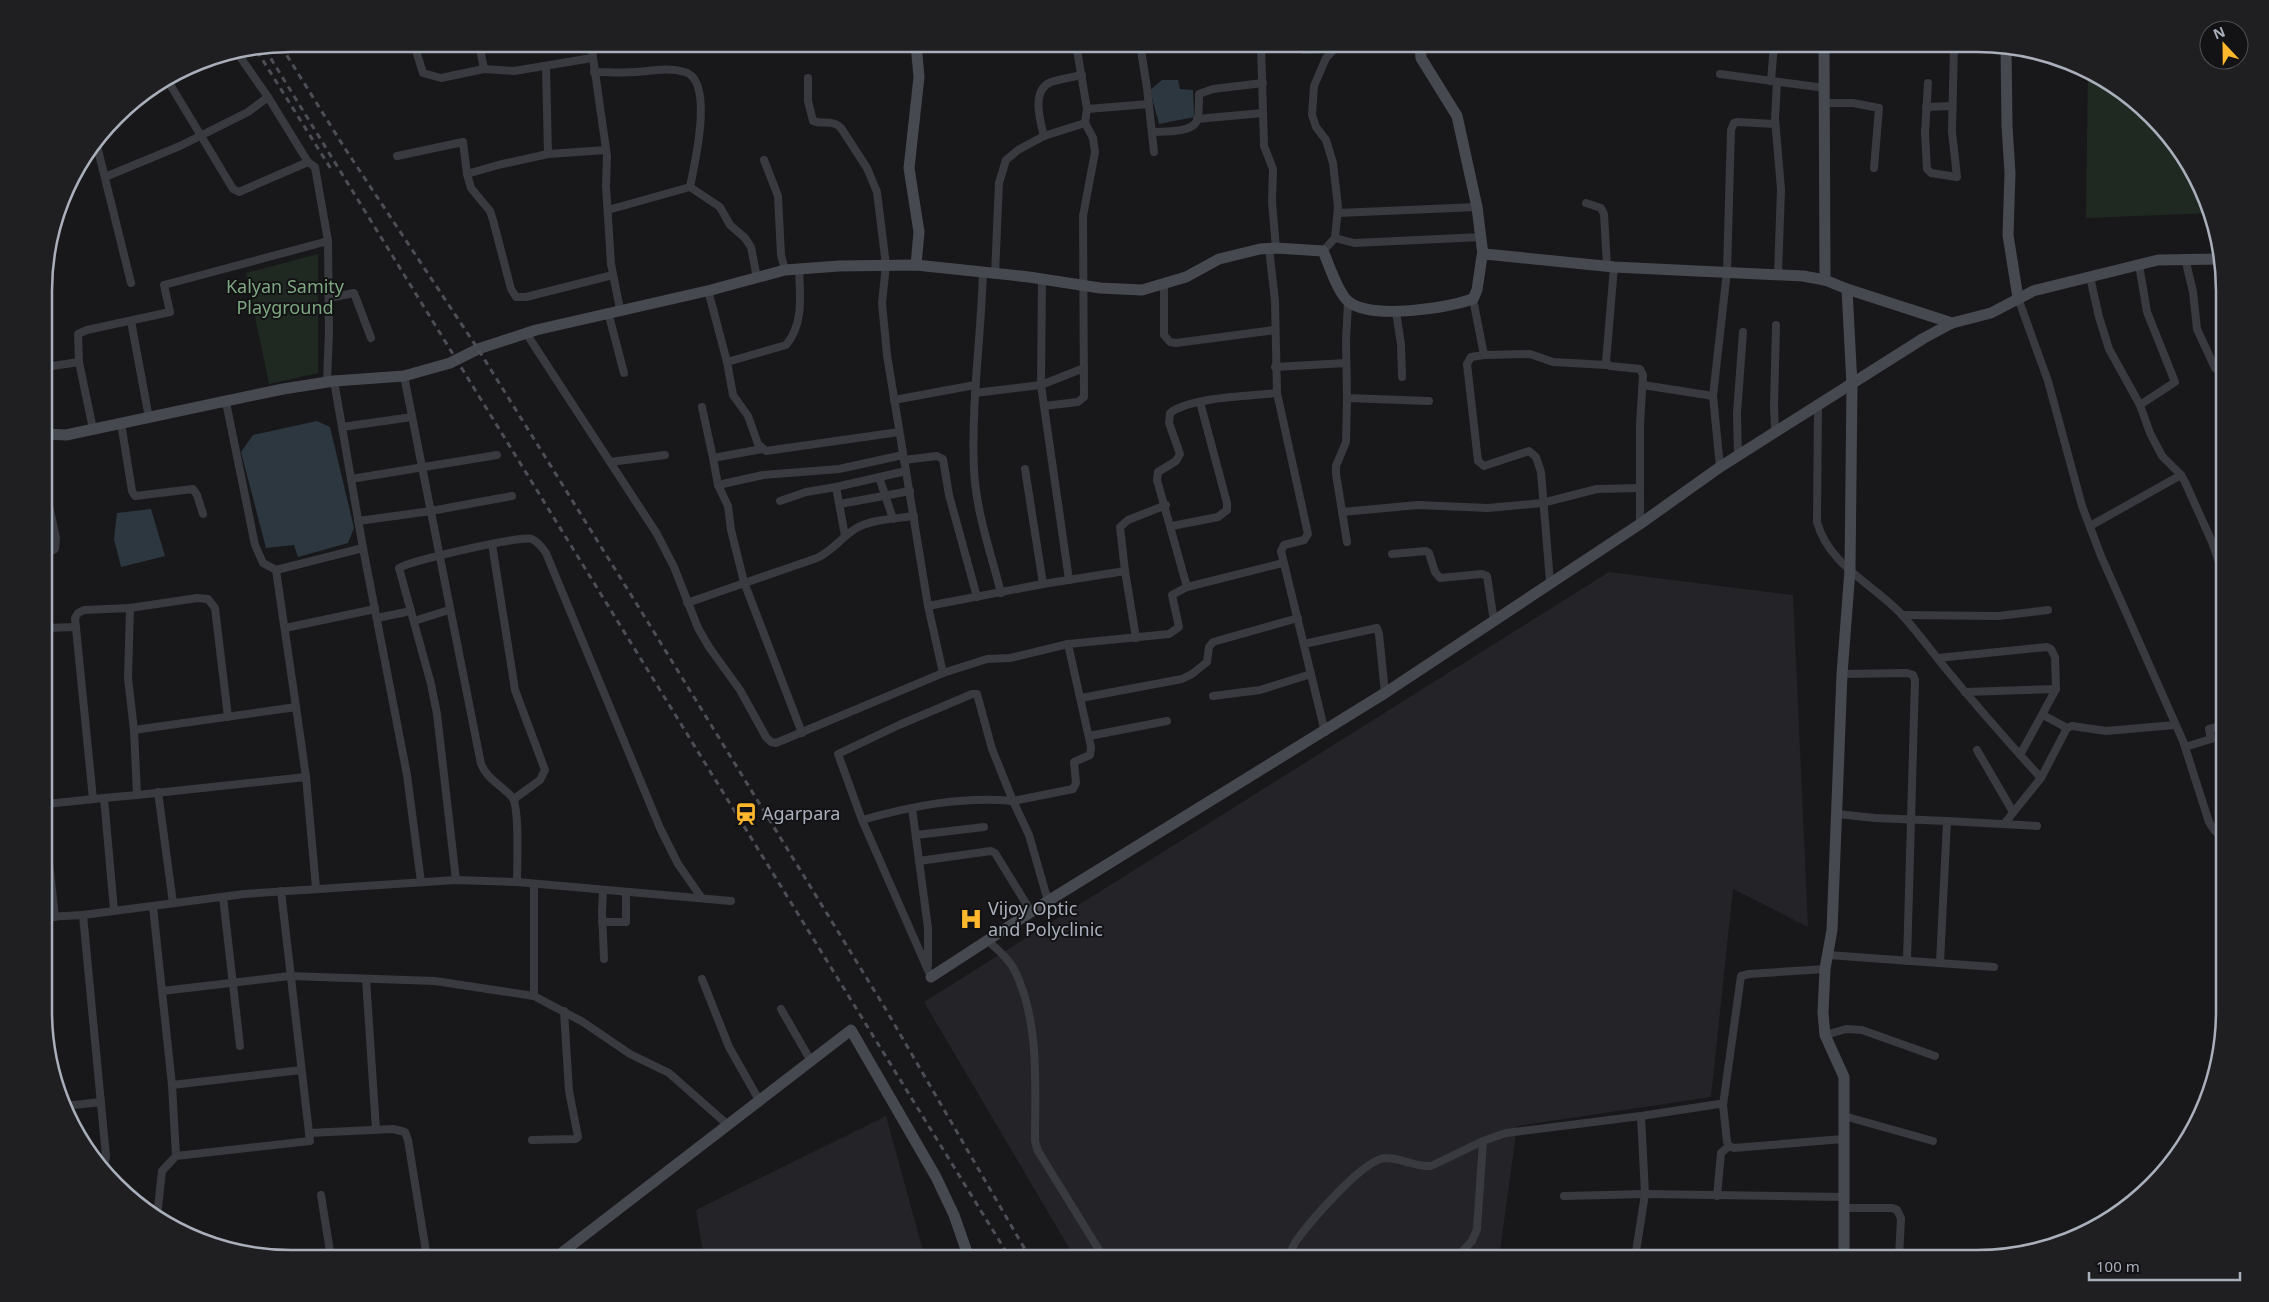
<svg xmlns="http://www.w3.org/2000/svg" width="2269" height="1302" viewBox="0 0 2269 1302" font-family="'Noto Sans',sans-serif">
  <rect width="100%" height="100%" fill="#18181a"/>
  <g fill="#242428">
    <path d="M1609,572L1793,595L1808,927L1733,889L1711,1097L1517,1126L1499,1258H1075L924,1002Z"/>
    <path d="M886,1116L925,1258H704L696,1210Z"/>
  </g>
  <g fill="#1f2921">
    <path d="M2088,71L2101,77L2152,116L2184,154L2212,213L2086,218Z"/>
    <path d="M318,254V373L269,384L246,273Z"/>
  </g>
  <g fill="#2c3740">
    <path d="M1291,44H1327L1328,53L1302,54Z"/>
    <path d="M1162,80H1178L1180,89L1193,90L1194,117L1159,124L1150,90Z"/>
    <path d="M317,421L330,427L354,528L348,543L298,557L294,545L266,548L241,452L253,435Z"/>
    <path d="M151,509L165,556L121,567L114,539L117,513Z"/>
  </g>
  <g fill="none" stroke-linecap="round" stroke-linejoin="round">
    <g stroke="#383a40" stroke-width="8">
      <path d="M414,44L423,73L441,78L484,69L514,71L592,58"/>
      <path d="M479,44L484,69"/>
      <path d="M591,44L607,156L606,186L611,264L620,309"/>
      <path d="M1140,44L1147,88L1154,152"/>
      <path d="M1261,44L1264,146L1273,169L1272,202L1276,248"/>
      <path d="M546,66L548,154"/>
      <path d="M594,72C608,72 622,73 636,72C653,71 668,67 685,72C715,81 694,166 690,187L608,210"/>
      <path d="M1720,74L1825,88"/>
      <path d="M808,78V101L813,121C823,125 833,119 841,128L867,168L877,192L886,265L882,303L887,355L928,606L943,673"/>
      <path d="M1771,81L1774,44"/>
      <path d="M1777,82L1775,119L1781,189L1778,274"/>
      <path d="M1928,83L1925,133L1927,169L1931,173L1957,177L1952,132L1954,44"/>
      <path d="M268,97L308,162"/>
      <path d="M1825,103H1853L1879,108L1874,168"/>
      <path d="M1926,107L1952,106"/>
      <path d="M1087,109L1149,104"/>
      <path d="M1197,119L1263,113"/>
      <path d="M1152,132C1165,131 1194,134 1198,118C1199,110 1199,102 1199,94L1213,89L1263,83"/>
      <path d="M1044,136C1040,121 1031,90 1051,82C1061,79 1072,77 1082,75"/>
      <path d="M97,146L131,283"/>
      <path d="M397,156L463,142L467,174L498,165L548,154L606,150"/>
      <path d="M764,160L778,196L781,255L785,270"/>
      <path d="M467,174L471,188L490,211L493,220L511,289L516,297H526L613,275"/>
      <path d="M105,177L180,146L248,112L268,97L238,54"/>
      <path d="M690,187L720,207L730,225L745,238L751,247L757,278"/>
      <path d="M1586,203L1601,208L1604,214L1607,266"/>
      <path d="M1338,213L1477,207"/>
      <path d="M1335,238L1354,243L1482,237"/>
      <path d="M1269,248L1275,301L1277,393L1308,534L1304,540L1284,545L1281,551L1325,732"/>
      <path d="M1323,251L1335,238L1338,207L1333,163L1326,140L1316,127L1312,115L1314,86L1326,58L1339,44"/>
      <path d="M2185,258L2193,292L2197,329L2215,368"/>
      <path d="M2139,265L2147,312L2175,382L2140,405"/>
      <path d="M1614,267L1606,362L1610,366L1640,369L1643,375L1640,424V524"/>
      <path d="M799,269C800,295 804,324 786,345L727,362L733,395L748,416L758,444L766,451L899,432"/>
      <path d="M983,272C981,338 971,404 974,470C976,512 991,553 1001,593"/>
      <path d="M995,274L999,183L1006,160L1018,150L1044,136L1085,123L1087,109L1076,44"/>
      <path d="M2090,277L2099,317L2109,349L2140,405L2150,433L2162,456L2181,475L2185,482L2212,542L2225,580"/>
      <path d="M1042,279L1041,385L1069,580"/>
      <path d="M1164,283V335L1170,342L1176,343L1275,330"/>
      <path d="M708,290L727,362"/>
      <path d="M329,298L354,293L371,338"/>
      <path d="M2018,298L2048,381L2082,506L2101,556L2183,741L2209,822L2214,830L2225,840"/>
      <path d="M1473,299L1484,355L1471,357L1467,364L1478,461L1484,466L1529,451L1536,457L1541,472L1550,582"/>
      <path d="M1348,302L1346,341L1347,398L1429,401"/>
      <path d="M608,312L624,373"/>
      <path d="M1396,312L1401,344L1402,377"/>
      <path d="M131,321L149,418"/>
      <path d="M526,333L657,534L674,567L698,628L709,647L740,690L766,737L771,742L776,743L943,673L987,659L1010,658L1068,644L1169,634L1179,627L1172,595L1187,587L1283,563"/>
      <path d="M1484,355L1530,354L1553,362L1607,365"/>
      <path d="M46,367L79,362"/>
      <path d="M1275,367L1346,363"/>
      <path d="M404,376L481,764C487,779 501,785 512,797C520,807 517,867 517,882"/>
      <path d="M327,382L329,331L328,241"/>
      <path d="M1643,385L1713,396"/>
      <path d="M975,393L1041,385L1084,368"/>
      <path d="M1347,398L1346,442L1336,466V474L1347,542"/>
      <path d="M894,400L975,385"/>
      <path d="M226,402L255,545L263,563L276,570L296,707"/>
      <path d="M1044,406L1078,402L1084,397L1083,216L1095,152L1093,138L1085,123"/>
      <path d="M1818,406L1817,522C1829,566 1875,585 1903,616C1920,635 1935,656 1951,675C1980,710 2010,744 2041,778"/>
      <path d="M702,407L713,458"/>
      <path d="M121,423L132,491L135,496L193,489L197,495L203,514"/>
      <path d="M342,427L412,417"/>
      <path d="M93,429L79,362L78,334L87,330L170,312L164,285L328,241L315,167L308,162L239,192L233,189L168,81"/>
      <path d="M1775,431L1774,406L1776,325"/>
      <path d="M1738,456L1737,413L1743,332"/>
      <path d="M904,460L937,456L943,459L949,495L977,597"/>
      <path d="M610,462L665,455"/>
      <path d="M1720,467L1713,396L1727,271L1731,130L1734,123L1737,122L1775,124"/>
      <path d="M1025,469L1043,584"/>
      <path d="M879,477L893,519"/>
      <path d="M351,479L497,455"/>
      <path d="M718,485L713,458L762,449"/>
      <path d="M836,487L906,471"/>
      <path d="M46,491L56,538L55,549L46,554"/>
      <path d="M780,501L806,492L836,487L845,536"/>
      <path d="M840,504L910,491"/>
      <path d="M1342,512L1418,505L1488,508L1542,503L1597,489L1640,488"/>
      <path d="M358,521L431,511L512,496"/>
      <path d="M1172,526L1218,517L1227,510V503L1200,402"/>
      <path d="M2090,526L2181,475"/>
      <path d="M492,544L515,690L545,770L540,780L514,799"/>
      <path d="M363,548L407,775L421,882"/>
      <path d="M1392,554L1426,551L1429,553L1435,572L1440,578L1482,574L1487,576L1494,621"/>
      <path d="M276,570L363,548L334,381"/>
      <path d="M1125,571L1120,527L1128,520L1166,505"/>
      <path d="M1187,587L1157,480L1158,472L1176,461L1180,454L1169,423L1170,413C1190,397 1251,396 1277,393"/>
      <path d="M687,603L817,558C832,551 841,538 855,529C871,519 895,519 914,516"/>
      <path d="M928,606L1043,584L1125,571L1136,638"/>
      <path d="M1902,615L1998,616L2048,610"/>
      <path d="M377,618L411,611"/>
      <path d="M414,621L449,610"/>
      <path d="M46,628L76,627"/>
      <path d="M285,628L375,609"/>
      <path d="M1304,644L1377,628L1379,634L1385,693"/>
      <path d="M1938,658L2047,647L2051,649L2055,657L2056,689"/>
      <path d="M1842,674L1907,673L1913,675L1915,680L1907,961"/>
      <path d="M1965,692L2056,689L2020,755"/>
      <path d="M1213,696L1260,690L1311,674"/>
      <path d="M1081,698L1182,679L1192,674L1207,662L1209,647L1213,642L1298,618"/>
      <path d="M2043,715L2067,728"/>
      <path d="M134,730L296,707L306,777"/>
      <path d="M802,733L744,582L731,530L728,506L718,485L763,475L839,469L903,455"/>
      <path d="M1089,736L1167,721"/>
      <path d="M2185,747L2211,739L2209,729L2225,725"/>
      <path d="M1977,750L2013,812"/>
      <path d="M158,792L173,903"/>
      <path d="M137,795L306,777L316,888"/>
      <path d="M104,798L137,795L134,730L128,678L130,608"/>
      <path d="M93,799L75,618L78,613L84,610L130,608L197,598L208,599L215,608L228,717"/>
      <path d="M46,804L104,798L114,910"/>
      <path d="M912,808L928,928V965"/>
      <path d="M1837,814L1875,818L1947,821L1940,963"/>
      <path d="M862,820C912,806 962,796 1013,801L992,749L977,694H972L899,725L838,754L862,820L931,977"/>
      <path d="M1947,821L2037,826"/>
      <path d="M2004,824L2041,778L2067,728L2072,726L2106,731L2175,725"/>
      <path d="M46,835L55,917"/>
      <path d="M916,835L984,827"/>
      <path d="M919,861L991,851L995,853L1032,913"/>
      <path d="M456,880L437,714L431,684L399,568C409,561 522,535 532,539C538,542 542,547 546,553L660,828L678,864L701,897"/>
      <path d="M534,884V996"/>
      <path d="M281,891L309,1133L393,1129L405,1132L408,1140L427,1258"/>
      <path d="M603,891L602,912L604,959"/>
      <path d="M223,897L240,1046"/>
      <path d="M1048,901L1029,835L1013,801L1073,789L1076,783L1074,762L1090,755L1091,747L1068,644"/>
      <path d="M153,907L172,1085L176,1156"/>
      <path d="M83,915L106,1156L105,1162L101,1167"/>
      <path d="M46,917L83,915L244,894L456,880L517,882L731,901"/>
      <path d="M602,922H626V892"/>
      <path d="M988,941C997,949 1008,958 1014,969C1040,1021 1035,1085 1035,1141L1038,1151L1104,1258"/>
      <path d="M1828,955L1994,967"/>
      <path d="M1825,969L1749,974L1741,976L1723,1105L1727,1142L1729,1146L1734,1148L1843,1139"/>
      <path d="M366,979L376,1129"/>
      <path d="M702,979L729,1047L759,1100"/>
      <path d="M162,991L290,976L435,981L534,996L583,1022L630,1054L669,1073L728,1125"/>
      <path d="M781,1009L811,1061"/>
      <path d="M1825,1035L1846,1029L1862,1030L1935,1056"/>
      <path d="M172,1085L301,1070"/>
      <path d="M65,1106L101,1102"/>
      <path d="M1844,1116L1933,1141"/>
      <path d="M532,1140L576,1139L578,1137L569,1091L564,1011"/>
      <path d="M321,1195L331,1258"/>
      <path d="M1564,1196L1645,1194L1844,1197"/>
      <path d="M1717,1196L1721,1153L1729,1146"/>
      <path d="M1844,1208H1892L1897,1210L1901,1218L1899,1258"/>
      <path d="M157,1217L162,1171L176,1156L310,1141L309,1133"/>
      <path d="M1288,1258C1291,1252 1293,1246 1296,1241C1310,1222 1364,1158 1386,1158C1401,1158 1416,1167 1431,1166L1483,1141L1506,1133L1641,1116L1719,1104L1723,1105"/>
      <path d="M1456,1258L1472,1241L1477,1229L1483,1141"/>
      <path d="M1635,1258L1645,1194L1641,1116"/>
    </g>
    <g stroke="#464950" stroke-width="11">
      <path d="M916,44L919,77L909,168L919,232L916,265"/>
      <path d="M1420,44L1421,58L1457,116L1477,207L1483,255"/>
      <path d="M1824,44L1825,280"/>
      <path d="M2006,47L2007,126L2010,173L2008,235L2018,298"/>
      <path d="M1847,289L1952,323"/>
      <path d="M46,434L66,435L283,389L334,381L404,376L450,363L478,349L536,330L711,290L785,270L839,266L916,265L1029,277L1100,288L1142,290L1186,277L1219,259L1260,249L1276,248L1323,251C1329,264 1338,294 1349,302C1373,320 1446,308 1473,299L1477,290L1482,256L1485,254L1614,267L1803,276L1825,280L1847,289L1852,385L1850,570L1842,674L1832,930L1825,969L1823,1013L1825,1035L1844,1077V1258"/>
      <path d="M931,977L1048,901L1385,693L1640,524L1720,467L1924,338L1952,323L1991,313L2033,291L2158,260L2221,259"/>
      <path d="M555,1258L851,1030L936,1177L954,1215L969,1258"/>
    </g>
    <g stroke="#4b4e55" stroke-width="3" stroke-dasharray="6 5" stroke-linecap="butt">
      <path d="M281,46L344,147L478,349L646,619L885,1008L1030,1258"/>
      <path d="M265,49L1010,1258"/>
      <path d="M257,51L331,169"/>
    </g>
  </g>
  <defs>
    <symbol id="station-bare" viewBox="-9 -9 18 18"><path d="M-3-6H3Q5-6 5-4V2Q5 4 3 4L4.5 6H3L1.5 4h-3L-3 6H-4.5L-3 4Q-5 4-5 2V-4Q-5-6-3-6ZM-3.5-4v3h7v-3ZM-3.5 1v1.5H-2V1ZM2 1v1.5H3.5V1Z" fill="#ffb72b" stroke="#131315" stroke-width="2.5" paint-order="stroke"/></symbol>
    <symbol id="hospital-bare" viewBox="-9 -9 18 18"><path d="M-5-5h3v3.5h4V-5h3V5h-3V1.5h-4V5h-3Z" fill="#ffb72b" stroke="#131315" stroke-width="2.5" paint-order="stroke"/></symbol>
  </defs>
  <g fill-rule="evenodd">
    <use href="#station-bare" x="730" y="798" width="32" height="32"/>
    <use href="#hospital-bare" x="955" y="903" width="32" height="32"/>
  </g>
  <g text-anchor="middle" stroke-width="4" stroke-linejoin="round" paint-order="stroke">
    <g font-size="18" fill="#7ea881" stroke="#131315">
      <text x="285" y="293">Kalyan Samity<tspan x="285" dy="21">Playground</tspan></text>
    </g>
    <g font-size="18" fill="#a9afbb" stroke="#131315" text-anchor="start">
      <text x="762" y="820">Agarpara</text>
      <text x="988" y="915">Vijoy Optic<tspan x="988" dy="21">and Polyclinic</tspan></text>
    </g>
  </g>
  <path d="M0 0H2269V1302H0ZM291 52H1977A239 239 0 0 1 2216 291V1011A239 239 0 0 1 1977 1250H291A239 239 0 0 1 52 1011V291A239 239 0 0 1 291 52Z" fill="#1f1f22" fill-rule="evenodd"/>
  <path fill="none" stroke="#a9afbb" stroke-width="2.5" d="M291 52H1977A239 239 0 0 1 2216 291V1011A239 239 0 0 1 1977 1250H291A239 239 0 0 1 52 1011V291A239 239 0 0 1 291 52Z"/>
  <g transform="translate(2224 45) rotate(338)"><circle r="24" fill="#131315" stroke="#4f5157"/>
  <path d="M0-4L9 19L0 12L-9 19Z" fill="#ffb72b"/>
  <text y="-8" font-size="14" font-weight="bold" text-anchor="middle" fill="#a9afbb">N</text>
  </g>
  <path d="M2089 1272v8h151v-8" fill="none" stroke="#a9afbb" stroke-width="2.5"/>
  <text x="2096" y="1272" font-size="15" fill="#a9afbb" stroke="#131315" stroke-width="4" paint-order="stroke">100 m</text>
</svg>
